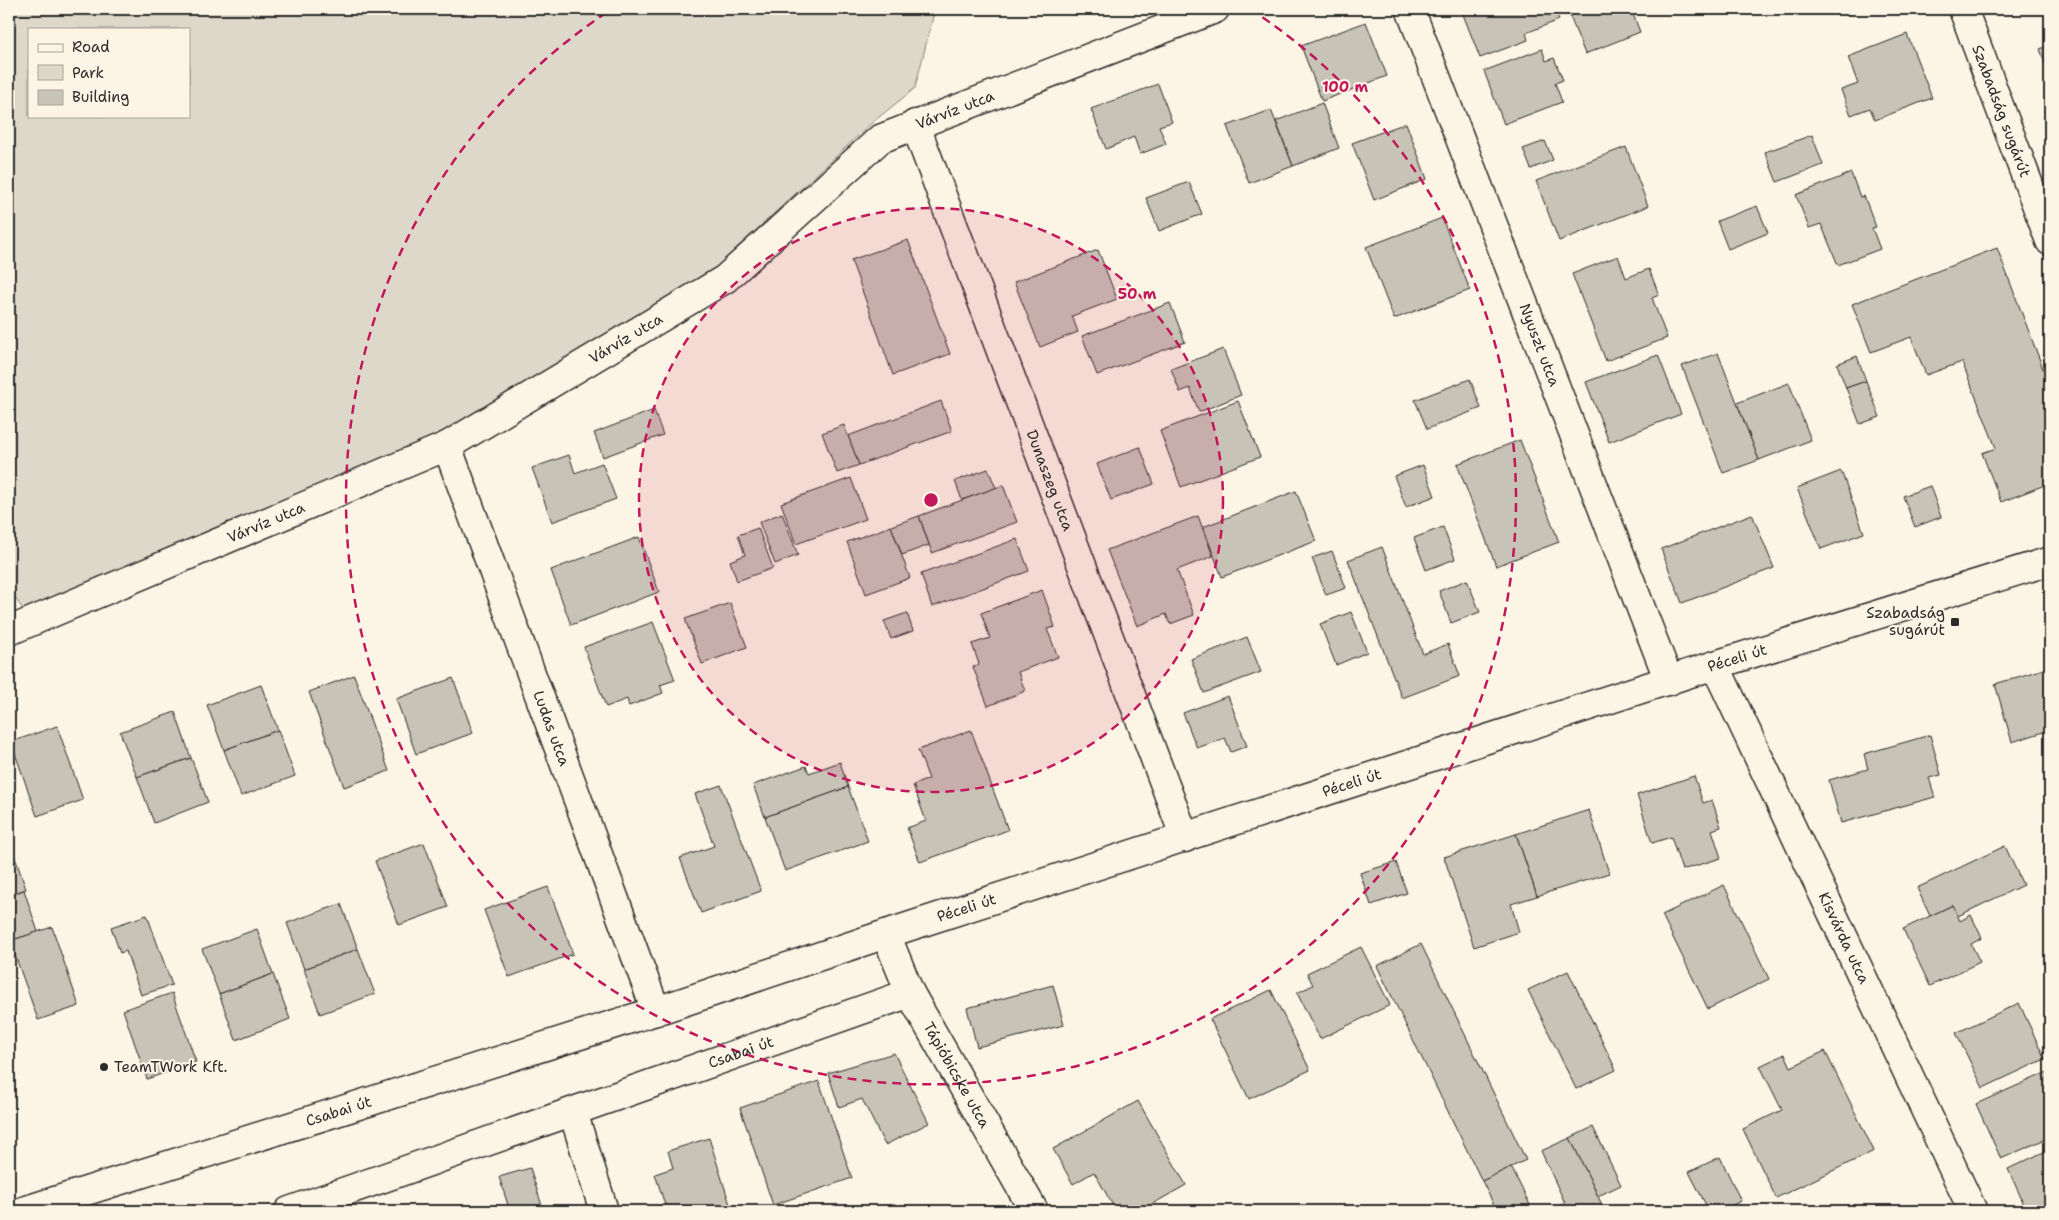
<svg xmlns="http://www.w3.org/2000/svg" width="2059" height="1220" viewBox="0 0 2059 1220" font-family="'Shantell Sans',sans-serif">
  <rect width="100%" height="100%" fill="#fcf5e5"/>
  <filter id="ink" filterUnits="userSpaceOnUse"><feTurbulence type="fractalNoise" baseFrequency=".02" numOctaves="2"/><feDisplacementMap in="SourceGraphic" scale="10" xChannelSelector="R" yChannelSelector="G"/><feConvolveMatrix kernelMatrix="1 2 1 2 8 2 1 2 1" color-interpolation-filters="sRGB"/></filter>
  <g filter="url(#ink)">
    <path fill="#ded8ca" stroke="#84827a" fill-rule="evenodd" d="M9,9H935L915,88L873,122L716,267L450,429L24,611L9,589ZM29,29H189V116H29Z"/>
    <g fill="#c8c3b7" stroke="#2b2b2b">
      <path d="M1461,9H1555L1559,20L1526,33L1528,40L1480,58Z"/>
      <path d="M1583,9H1631L1640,32L1585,54L1569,14Z"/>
      <path d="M1844,9H1862L1846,15Z"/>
      <path d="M1366,22L1387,76L1322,101L1301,46Z"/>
      <path d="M1907,34L1932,98L1875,120L1870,108L1851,115L1841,90L1858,84L1848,57Z"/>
      <path d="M2050,45V76L2040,49Z"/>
      <path d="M1542,49L1546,61L1554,58L1563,80L1555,83L1562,102L1504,124L1484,71Z"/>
      <path d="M1158,84L1172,122L1159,126L1166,144L1140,154L1134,137L1106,149L1091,109Z"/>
      <path d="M1322,103L1339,148L1293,166L1276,121Z"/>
      <path d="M1271,110L1293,166L1249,183L1227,126Z"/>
      <path d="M1406,123L1427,179L1374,200L1352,143Z"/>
      <path d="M1812,135L1823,165L1777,182L1765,152Z"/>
      <path d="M1545,141L1553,160L1531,169L1523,149Z"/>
      <path d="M1626,147L1648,206L1559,241L1536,181Z"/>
      <path d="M1851,173L1860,197L1864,196L1876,227L1872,228L1880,249L1838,265L1821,224L1809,228L1796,195Z"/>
      <path d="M1189,182L1202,214L1159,231L1146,198Z"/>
      <path d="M1757,206L1768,233L1728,249L1717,221Z"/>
      <path d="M1442,218L1470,290L1394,319L1366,247Z"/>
      <path d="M908,240L950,354L893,375L851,260Z"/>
      <path d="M1997,248L2050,387V483L2001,502L1982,453L1996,448L1962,362L1926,375L1911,337L1871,352L1852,304Z"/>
      <path d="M1098,250L1117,299L1072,316L1078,332L1040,347L1014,282Z"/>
      <path d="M1618,256L1626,278L1649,269L1659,295L1652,298L1667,338L1606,361L1572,274Z"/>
      <path d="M1170,303L1185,342L1097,375L1082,336Z"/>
      <path d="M1223,349L1241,395L1199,412L1190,388L1180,392L1171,369Z"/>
      <path d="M1718,353L1759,460L1723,473L1682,366Z"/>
      <path d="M1658,355L1681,414L1609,442L1586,382Z"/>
      <path d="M1857,356L1866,381L1846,388L1837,364Z"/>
      <path d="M1470,379L1481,408L1427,429L1415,400Z"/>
      <path d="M1866,381L1880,417L1860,424L1846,388Z"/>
      <path d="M1789,383L1811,440L1759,460L1737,403Z"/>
      <path d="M941,401L952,431L859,465L848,436Z"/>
      <path d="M1238,401L1260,457L1181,487L1160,431Z"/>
      <path d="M654,410L663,435L603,457L594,433Z"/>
      <path d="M844,425L859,465L837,473L822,433Z"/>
      <path d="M1520,440L1559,542L1496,566L1457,464Z"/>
      <path d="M1140,447L1154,484L1111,500L1097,464Z"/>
      <path d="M569,455L575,473L602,463L616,499L552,522L532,468Z"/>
      <path d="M1423,465L1435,496L1406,507L1394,476Z"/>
      <path d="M988,469L996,488L962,500L955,481Z"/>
      <path d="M1841,471L1864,533L1821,549L1797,488Z"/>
      <path d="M851,478L866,519L796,544L781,503Z"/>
      <path d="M1003,485L1017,522L932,553L919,516Z"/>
      <path d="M1930,486L1941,517L1915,527L1903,496Z"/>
      <path d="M1296,491L1316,541L1222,577L1203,527Z"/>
      <path d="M782,513L798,555L775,564L759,522Z"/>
      <path d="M1752,514L1774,568L1682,603L1661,549Z"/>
      <path d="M919,516L929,545L902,555L891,526Z"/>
      <path d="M1198,516L1213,556L1177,570L1194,615L1170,624L1166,614L1137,626L1107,550Z"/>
      <path d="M891,526L910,578L866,594L847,542Z"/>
      <path d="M1443,527L1455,559L1426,570L1414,538Z"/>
      <path d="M758,528L773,568L737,581L730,561L745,555L738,535Z"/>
      <path d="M639,537L659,592L571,625L551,570Z"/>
      <path d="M1017,539L1029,571L932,607L921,574Z"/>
      <path d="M1382,547L1423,654L1448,644L1460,676L1402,698L1348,560Z"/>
      <path d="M1332,551L1346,588L1326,595L1312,558Z"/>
      <path d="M1467,580L1480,612L1451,623L1439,591Z"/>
      <path d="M1042,590L1055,627L1047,629L1058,657L1018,672L1025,691L988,706L973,667L979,664L972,644L990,638L981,613Z"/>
      <path d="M730,603L747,647L702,664L685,619Z"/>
      <path d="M1351,612L1367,652L1336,665L1320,624Z"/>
      <path d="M907,613L913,631L891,639L884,621Z"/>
      <path d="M653,622L675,680L660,685L663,693L629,706L627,699L606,707L584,647Z"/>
      <path d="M1247,637L1261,672L1204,693L1191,659Z"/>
      <path d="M2050,667V730L2012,742L1995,684Z"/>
      <path d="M354,675L389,771L344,787L309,692Z"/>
      <path d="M453,678L473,733L416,754L396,699Z"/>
      <path d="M261,685L278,730L224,750L207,705Z"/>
      <path d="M1228,696L1247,746L1231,752L1225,738L1197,748L1183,713Z"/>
      <path d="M175,712L191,758L137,777L120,732Z"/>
      <path d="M57,726L83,800L37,816L11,742Z"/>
      <path d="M278,730L295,776L241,796L224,750Z"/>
      <path d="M971,730L1008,830L920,862L907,828L926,821L913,785L929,779L918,750Z"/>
      <path d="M1930,735L1941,775L1929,778L1935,797L1841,823L1829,780L1868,769L1864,754Z"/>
      <path d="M191,758L208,802L154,823L137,777Z"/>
      <path d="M840,762L848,787L765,817L753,785L806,766L809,773Z"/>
      <path d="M1694,776L1703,803L1712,800L1721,827L1712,830L1721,858L1682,870L1671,837L1652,843L1637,795Z"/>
      <path d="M721,785L761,891L701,913L680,858L714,846L695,794Z"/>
      <path d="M848,787L868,841L785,871L765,817Z"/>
      <path d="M1589,810L1609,873L1537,896L1516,834Z"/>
      <path d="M1516,834L1537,896L1511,904L1519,932L1474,947L1444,857Z"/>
      <path d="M9,840L26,889L9,895Z"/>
      <path d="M424,843L448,907L399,925L375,861Z"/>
      <path d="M2005,846L2023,885L1958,916L1953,905L1930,916L1917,888Z"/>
      <path d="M1396,862L1407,893L1371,905L1360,873Z"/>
      <path d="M1724,885L1769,979L1708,1009L1662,915Z"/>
      <path d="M548,887L573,954L509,977L484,910Z"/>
      <path d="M24,890L38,932L9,941V895Z"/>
      <path d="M341,904L358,949L304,969L287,923Z"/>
      <path d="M1953,905L1960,921L1971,915L1982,938L1971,944L1980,962L1930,986L1903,929Z"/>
      <path d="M147,915L172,985L141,995L126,951L120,953L111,927Z"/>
      <path d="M52,927L79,1006L38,1020L10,941Z"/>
      <path d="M257,929L273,974L219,994L202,949Z"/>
      <path d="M1421,944L1526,1160L1482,1181L1377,966Z"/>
      <path d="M1361,947L1390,1005L1320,1039L1297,993L1313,985L1307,973Z"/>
      <path d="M358,949L375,994L320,1014L304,969Z"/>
      <path d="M1568,971L1616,1070L1576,1089L1528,990Z"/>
      <path d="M273,974L290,1019L236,1040L219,994Z"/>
      <path d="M1053,985L1064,1025L977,1047L967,1008Z"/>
      <path d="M1271,990L1310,1070L1249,1099L1210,1019Z"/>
      <path d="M172,993L196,1062L147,1079L123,1010Z"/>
      <path d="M2019,1003L2045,1059L1983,1088L1956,1033Z"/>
      <path d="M1825,1051L1874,1151L1776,1198L1743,1129L1782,1110L1760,1066L1785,1054L1791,1067Z"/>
      <path d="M894,1053L929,1123L885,1145L862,1099L839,1107L828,1073Z"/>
      <path d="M2050,1071V1113L2045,1116L2050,1128V1137L2001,1159L1976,1104Z"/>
      <path d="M819,1081L852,1178L773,1205L740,1108Z"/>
      <path d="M1138,1101L1186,1185L1140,1211H1116L1094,1172L1073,1184L1053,1149Z"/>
      <path d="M1593,1127L1621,1185L1598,1196L1570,1138Z"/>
      <path d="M709,1138L732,1211H667L655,1174L673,1168L668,1151Z"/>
      <path d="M1570,1138L1594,1188L1605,1211H1548L1565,1203L1541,1151Z"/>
      <path d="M2050,1149V1211H2027L2008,1169Z"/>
      <path d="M1720,1157L1741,1201L1719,1211H1709L1689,1172Z"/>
      <path d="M1511,1167L1533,1211H1497L1482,1181Z"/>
      <path d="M530,1168L543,1209L536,1211H510L499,1177Z"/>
    </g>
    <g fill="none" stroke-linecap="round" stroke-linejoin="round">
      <defs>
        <g id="minor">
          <path id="s1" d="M1410,9L1669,681"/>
          <path id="s2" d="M1963,9L2050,241"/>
          <path id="s3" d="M915,124L1185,838"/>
          <path id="s4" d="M447,446L656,1011"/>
          <path id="s5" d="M9,631L447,446L725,279L880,139L1215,9"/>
          <path id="s6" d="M1715,665L1973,1211"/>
          <path id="s7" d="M886,934L910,993L1034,1211"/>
          <path d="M573,1112L604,1211"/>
          <path id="s8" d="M289,1211L910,993"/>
        </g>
        <g id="major">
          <path id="s9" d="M23,1211L656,1011L886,934L1715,665L2050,561"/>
        </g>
      </defs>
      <use href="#minor" stroke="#2b2b2b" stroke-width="31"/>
      <use href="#major" stroke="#2b2b2b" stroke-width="31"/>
      <use href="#minor" stroke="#fcf5e5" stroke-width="28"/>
      <use href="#major" stroke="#fcf5e5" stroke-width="28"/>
    </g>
  </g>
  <circle cx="931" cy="500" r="292" fill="#c2185b" fill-opacity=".12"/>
  <g fill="none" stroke="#c2185b" stroke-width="2.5" stroke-dasharray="9 6">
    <circle cx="931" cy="500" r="292"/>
    <path d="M1250 9A585 585 0 1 1 612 9"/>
  </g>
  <g fill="#2b2b2b" stroke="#fcf5e5" stroke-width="2">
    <rect x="1950" y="617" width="10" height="10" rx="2.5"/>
    <circle cx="104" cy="1067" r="5"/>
  </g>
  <g text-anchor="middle" stroke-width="4" stroke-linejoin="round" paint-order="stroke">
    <g font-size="15" fill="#2b2b2b" stroke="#fcf5e5">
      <text dy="5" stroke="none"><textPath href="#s5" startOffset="1089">Várvíz utca</textPath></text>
      <text dy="5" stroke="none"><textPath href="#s2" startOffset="109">Szabadság sugárút</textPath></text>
      <text dy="5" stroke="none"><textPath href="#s5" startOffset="684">Várvíz utca</textPath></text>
      <text dy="5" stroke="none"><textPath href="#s1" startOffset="360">Nyuszt utca</textPath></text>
      <text dy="5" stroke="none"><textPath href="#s3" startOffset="381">Dunaszeg utca</textPath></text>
      <text dy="5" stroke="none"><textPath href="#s5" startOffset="279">Várvíz utca</textPath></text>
      <text dy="5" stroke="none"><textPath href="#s9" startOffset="1801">Péceli út</textPath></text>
      <text dy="5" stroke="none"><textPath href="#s4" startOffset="301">Ludas utca</textPath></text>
      <text dy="5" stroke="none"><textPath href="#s9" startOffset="1396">Péceli út</textPath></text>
      <text dy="5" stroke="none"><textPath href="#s9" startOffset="991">Péceli út</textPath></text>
      <text dy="5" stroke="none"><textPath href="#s6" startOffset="302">Kisvárda utca</textPath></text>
      <text dy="5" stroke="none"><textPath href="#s8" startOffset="479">Csabai út</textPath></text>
      <text dy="5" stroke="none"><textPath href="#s7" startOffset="158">Tápióbicske utca</textPath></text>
      <text dy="5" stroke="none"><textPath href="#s9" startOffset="331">Csabai út</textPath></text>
    </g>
    <g font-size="15" fill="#2b2b2b" stroke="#fcf5e5" text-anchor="end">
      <text x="1945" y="618">Szabadság<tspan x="1945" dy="17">sugárút</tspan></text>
      <text x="114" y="1072" text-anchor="start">TeamTWork Kft.</text>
    </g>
  </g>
  <circle cx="931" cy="500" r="8" fill="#c2185b" stroke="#fcf5e5" stroke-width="2.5"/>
  <g font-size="15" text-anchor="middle" font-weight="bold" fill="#c2185b" stroke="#fcf5e5" stroke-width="4" stroke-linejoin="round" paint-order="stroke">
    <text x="1345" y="92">100 m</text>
    <text x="1137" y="299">50 m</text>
  </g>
  <rect width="2059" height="1220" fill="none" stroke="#fcf5e5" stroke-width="30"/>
  <rect x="15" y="15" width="2029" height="1190" fill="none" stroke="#2b2b2b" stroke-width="2" filter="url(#ink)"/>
  <rect x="28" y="28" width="162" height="90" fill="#fcf5e5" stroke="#a8a49b"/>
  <rect x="38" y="44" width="25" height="8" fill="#fcf5e5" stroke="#a8a49b"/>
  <text x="72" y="52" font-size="15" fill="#2b2b2b">Road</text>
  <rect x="38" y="65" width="25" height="15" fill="#ded8ca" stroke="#a8a49b"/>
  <text x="72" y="78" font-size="15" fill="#2b2b2b">Park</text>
  <rect x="38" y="90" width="25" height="15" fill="#c8c3b7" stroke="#a8a49b"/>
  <text x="72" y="102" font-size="15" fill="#2b2b2b">Building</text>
</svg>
